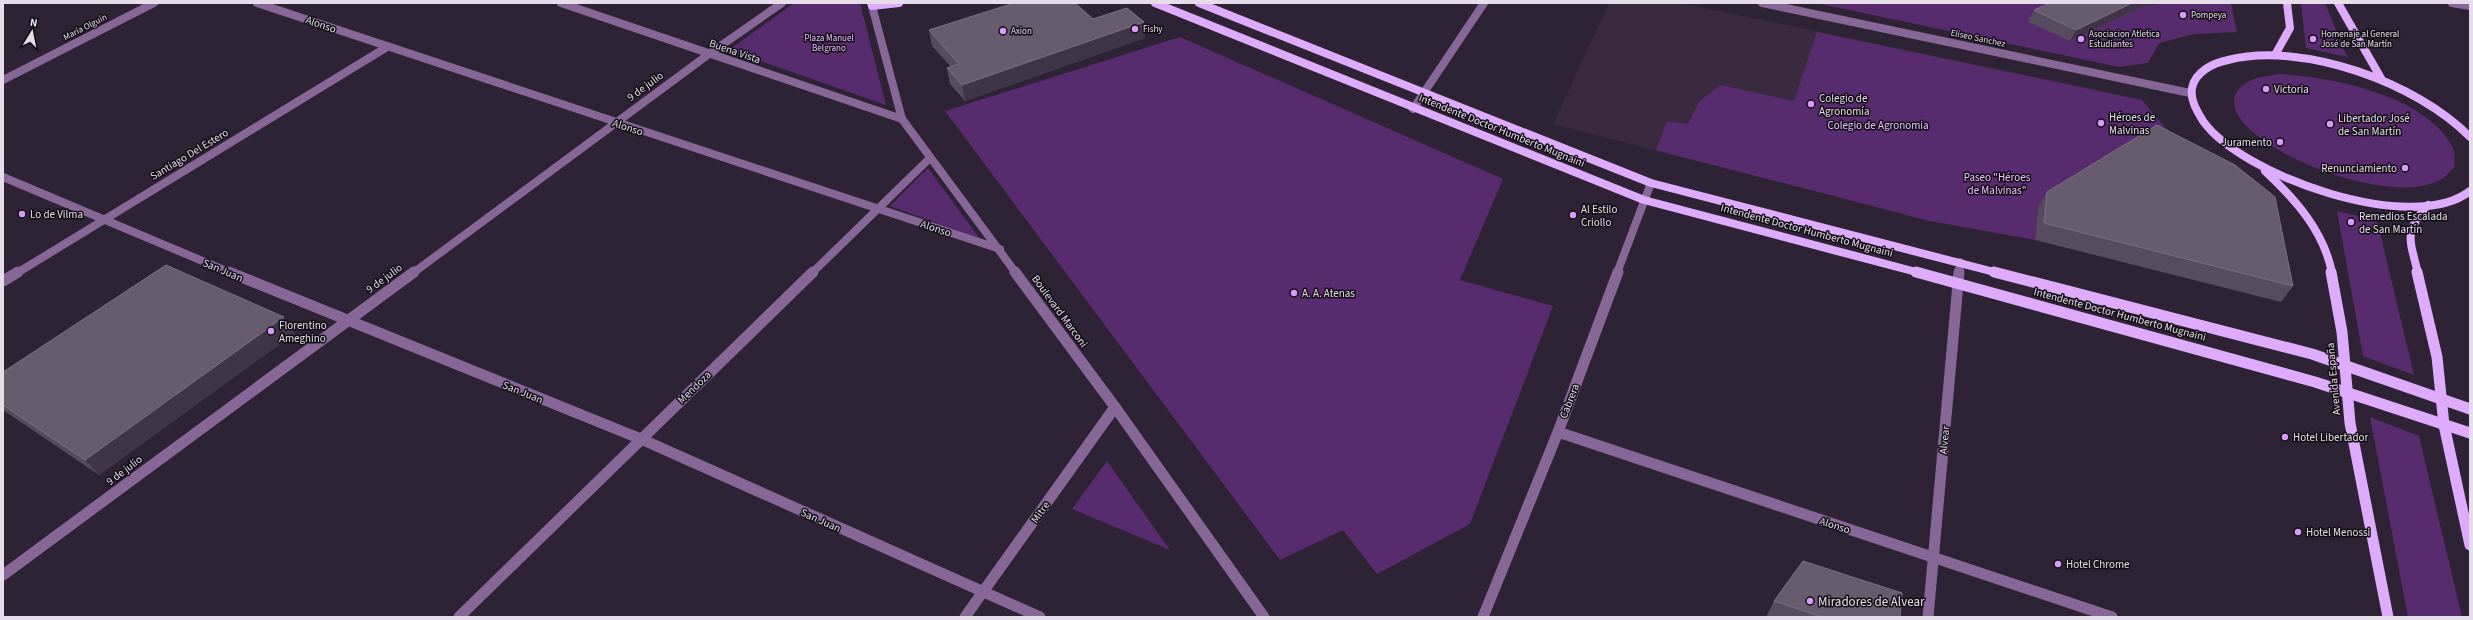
<svg xmlns="http://www.w3.org/2000/svg" width="2473" height="620" viewBox="0 0 2473 620" font-family="'Source Sans 3',sans-serif">
  <rect width="100%" height="100%" fill="#2e2334"/>
  <path fill="#392a40" d="M1609,3H1680L2099,90L1930,221L1553,124Z"/>
  <g fill="#572b6e">
    <path d="M794,3H860L886,105L729,50Z"/>
    <path d="M1816,3H2231L2237,32L2194,34L2159,43L2148,63L2119,67Z"/>
    <path d="M2301,3H2325L2347,57L2306,48Z"/>
    <path d="M1817,32L2142,100L2172,136L2038,208L2035,240L1930,221L1656,150L1667,121L1688,124L1699,102L1720,85L1794,101Z"/>
    <path d="M1180,37L1503,179L1460,280L1553,306L1470,524L1377,574L1343,530L1280,560L945,111Z"/>
    <path d="M2278,74C2330,76 2428,96 2453,148C2455,152 2454,160 2455,166C2451,170 2447,176 2442,179C2377,217 2169,116 2254,79C2261,76 2271,76 2278,74Z"/>
    <path d="M928,168L980,239L890,206Z"/>
    <path d="M2337,211L2377,220L2414,375L2363,356Z"/>
    <path d="M2370,417L2419,436L2462,617H2408Z"/>
    <path d="M1107,461L1170,550L1072,509Z"/>
  </g>
  <g fill="none" stroke-linecap="round" stroke-linejoin="round">
    <g stroke="#866798" stroke-width="8">
      <path d="M257,3L1000,249"/>
      <path d="M561,3L902,119"/>
      <path d="M1762,3L2190,93"/>
      <path d="M2452,3L2470,6"/>
      <path d="M872,6L902,119L1016,273"/>
      <path d="M3,80L154,3"/>
      <path d="M1413,109L1484,3"/>
      <path d="M3,177L231,273"/>
      <path d="M17,273L387,47"/>
      <path d="M413,273L709,54L782,3"/>
      <path d="M812,273L930,158"/>
      <path d="M1617,273L1651,183"/>
      <path d="M1959,273L1960,262"/>
    </g>
    <g stroke="#866798" stroke-width="11">
      <path d="M229,272L641,439L1040,617"/>
      <path d="M1015,272L1115,407L1264,617"/>
      <path d="M3,281L18,272"/>
      <path d="M1558,432L2112,617"/>
      <path d="M3,575L414,272"/>
      <path d="M459,617L813,272"/>
      <path d="M965,617L1115,407"/>
      <path d="M1483,617L1558,432L1618,272"/>
      <path d="M1928,617L1959,272"/>
    </g>
    <g stroke="#dfabfd" stroke-width="8">
      <path d="M871,3L872,6L899,3"/>
      <path d="M1155,3L1644,200L1920,273"/>
      <path d="M1199,3L1651,183L1998,273"/>
      <path d="M2338,3L2382,80"/>
      <path d="M2275,55L2290,28L2287,3"/>
      <path d="M2470,137C2417,83 2303,41 2228,60C2213,63 2195,72 2192,88C2190,100 2197,111 2203,121C2242,176 2413,236 2470,191"/>
      <path d="M2265,171C2295,199 2324,231 2332,273"/>
      <path d="M2418,273C2410,240 2403,232 2428,205"/>
    </g>
    <g stroke="#dfabfd" stroke-width="11">
      <path d="M1916,272L2315,382L2470,433"/>
      <path d="M1994,272L2312,354L2470,409"/>
      <path d="M2331,272L2342,332L2350,423L2388,617"/>
      <path d="M2417,272L2437,357L2444,425L2470,545"/>
    </g>
  </g>
  <g fill="#574c5e">
    <path d="M2049,3H2170L2142,7L2070,41L2028,22L2034,10Z"/>
    <path d="M1093,19L1144,22L1145,38L965,101L950,84L947,68L951,67L932,46L929,30Z"/>
    <path d="M2047,192L2293,286L2281,302L2035,240L2038,208Z"/>
    <path d="M295,333L99,475L3,410V372Z"/>
    <path d="M1774,601L1900,617H1766Z"/>
  </g>
  <g fill="#403547">
    <path d="M2132,3H2170L2142,7L2070,41L2076,30Z"/>
    <path d="M1144,22L1145,38L965,101L962,85Z"/>
    <path d="M284,317L295,333L99,475L85,460Z"/>
  </g>
  <g fill="#665c6d" stroke="#7a7081">
    <path d="M1014,3H1075L1093,19L1127,8L1144,22L962,85L947,68L959,64L929,30Z"/>
    <path d="M2050,3H2132L2076,30L2034,10Z"/>
    <path d="M2157,125L2235,165L2275,197L2293,286L2044,223L2047,192Z"/>
    <path d="M166,265L284,317L85,460L3,405V372Z"/>
    <path d="M1803,561L1902,593L1900,617H1822L1774,601Z"/>
  </g>
  <g fill="#d79bf9" stroke="#130e16" stroke-width="1.5">
    <circle cx="2183" cy="15" r="4"/>
    <circle cx="1135" cy="29" r="4"/>
    <circle cx="1003" cy="31" r="4"/>
    <circle cx="2081" cy="39" r="4"/>
    <circle cx="2313" cy="39" r="4"/>
    <circle cx="2266" cy="89" r="4"/>
    <circle cx="1811" cy="104" r="4"/>
    <circle cx="2101" cy="123" r="4"/>
    <circle cx="2330" cy="124" r="4"/>
    <circle cx="2280" cy="142" r="4"/>
    <circle cx="2405" cy="168" r="4"/>
    <circle cx="22" cy="214" r="4"/>
    <circle cx="1573" cy="215" r="4"/>
    <circle cx="2351" cy="222" r="4"/>
    <circle cx="1294" cy="293" r="4"/>
    <circle cx="271" cy="331" r="4"/>
    <circle cx="2285" cy="437" r="4"/>
    <circle cx="2298" cy="532" r="4"/>
    <circle cx="2058" cy="564" r="4"/>
    <circle cx="1810" cy="601" r="4"/>
  </g>
  <g text-anchor="middle" stroke-width="3" stroke-linejoin="round" paint-order="stroke">
    <g font-size="9" fill="#e5dde9" stroke="#130e16" text-anchor="start">
      <text x="2191" y="18">Pompeya</text>
      <text x="1143" y="32">Fishy</text>
      <text x="1011" y="34">Axion</text>
      <text x="2089" y="37">Asociacion Atletica<tspan x="2089" dy="10">Estudiantes</tspan></text>
      <text x="2321" y="37">Homenaje al General<tspan x="2321" dy="10">José de San Martín</tspan></text>
    </g>
    <g font-size="9" fill="#e5dde9" stroke="#130e16">
      <text transform="translate(85 27) rotate(-27)" y="3">María Olguín</text>
      <text transform="translate(1978 38) rotate(12)" y="3">Eliseo Sanchez</text>
    </g>
    <g font-size="9" fill="#e7c2fe" stroke="#130e16">
      <text x="829" y="41">Plaza Manuel<tspan x="829" dy="10">Belgrano</tspan></text>
    </g>
    <g font-size="11" fill="#e5dde9" stroke="#130e16">
      <text transform="translate(321 24) rotate(19)" y="4">Alonso</text>
      <text transform="translate(735 51) rotate(19)" y="4">Buena Vista</text>
      <text transform="translate(645 86) rotate(-36)" y="4">9 de julio</text>
      <text transform="translate(628 127) rotate(18)" y="4">Alonso</text>
      <text transform="translate(1502 130) rotate(22)" y="4">Intendente Doctor Humberto Mugnaini</text>
      <text transform="translate(189 154) rotate(-31)" y="4">Santiago Del Estero</text>
      <text transform="translate(936 228) rotate(18)" y="4">Alonso</text>
      <text transform="translate(1807 230) rotate(15)" y="4">Intendente Doctor Humberto Mugnaini</text>
      <text transform="translate(223 270) rotate(23)" y="4">San Juan</text>
      <text transform="translate(384 278) rotate(-36)" y="4">9 de julio</text>
      <text transform="translate(1060 311) rotate(54)" y="4">Boulevard Marconi</text>
      <text transform="translate(2120 314) rotate(15)" y="4">Intendente Doctor Humberto Mugnaini</text>
      <text transform="translate(2333 379) rotate(-95)" y="4">Avenida España</text>
      <text transform="translate(694 387) rotate(-44)" y="4">Mendoza</text>
      <text transform="translate(523 392) rotate(22)" y="4">San Juan</text>
      <text transform="translate(1569 401) rotate(-69)" y="4">Cabrera</text>
      <text transform="translate(1944 440) rotate(-84)" y="4">Alvear</text>
      <text transform="translate(124 470) rotate(-37)" y="4">9 de julio</text>
      <text transform="translate(1040 512) rotate(-55)" y="4">Mitre</text>
      <text transform="translate(821 520) rotate(24)" y="4">San Juan</text>
      <text transform="translate(1835 525) rotate(18)" y="4">Alonso</text>
    </g>
    <g font-size="11" fill="#e5dde9" stroke="#130e16" text-anchor="start">
      <text x="2274" y="93">Victoria</text>
      <text x="1819" y="102">Colegio de<tspan x="1819" dy="13">Agronomía</tspan></text>
      <text x="2109" y="121">Héroes de<tspan x="2109" dy="13">Malvinas</tspan></text>
      <text x="2338" y="122">Libertador José<tspan x="2338" dy="13">de San Martín</tspan></text>
      <text x="2272" y="146" text-anchor="end">Juramento</text>
      <text x="2397" y="172" text-anchor="end">Renunciamiento</text>
      <text x="1581" y="213">Al Estilo<tspan x="1581" dy="13">Criollo</tspan></text>
      <text x="30" y="218">Lo de Vilma</text>
      <text x="2359" y="220">Remedios Escalada<tspan x="2359" dy="13">de San Martín</tspan></text>
      <text x="1302" y="297">A. A. Atenas</text>
      <text x="279" y="329">Florentino<tspan x="279" dy="13">Ameghino</tspan></text>
      <text x="2293" y="441">Hotel Libertador</text>
      <text x="2306" y="536">Hotel Menossi</text>
      <text x="2066" y="568">Hotel Chrome</text>
    </g>
    <g font-size="11" fill="#e7c2fe" stroke="#130e16">
      <text x="1878" y="129">Colegio de Agronomia</text>
      <text x="1997" y="181">Paseo "Héroes<tspan x="1997" dy="13">de Malvinas"</tspan></text>
    </g>
    <g font-size="13" fill="#e5dde9" stroke="#130e16" text-anchor="start">
      <text x="1818" y="606">Miradores de Alvear</text>
    </g>
  </g>
  <rect width="2473" height="620" fill="none" stroke="#e5dde9" stroke-width="8"/>
  <g transform="translate(32 32) rotate(10)" stroke="#130e16" stroke-width="3" paint-order="stroke">
  <path d="M0-3L7 15L0 10L-7 15Z" fill="#e5dde9"/>
  <text y="-6" font-size="11" font-weight="bold" text-anchor="middle" fill="#e5dde9">N</text>
  </g>
</svg>
